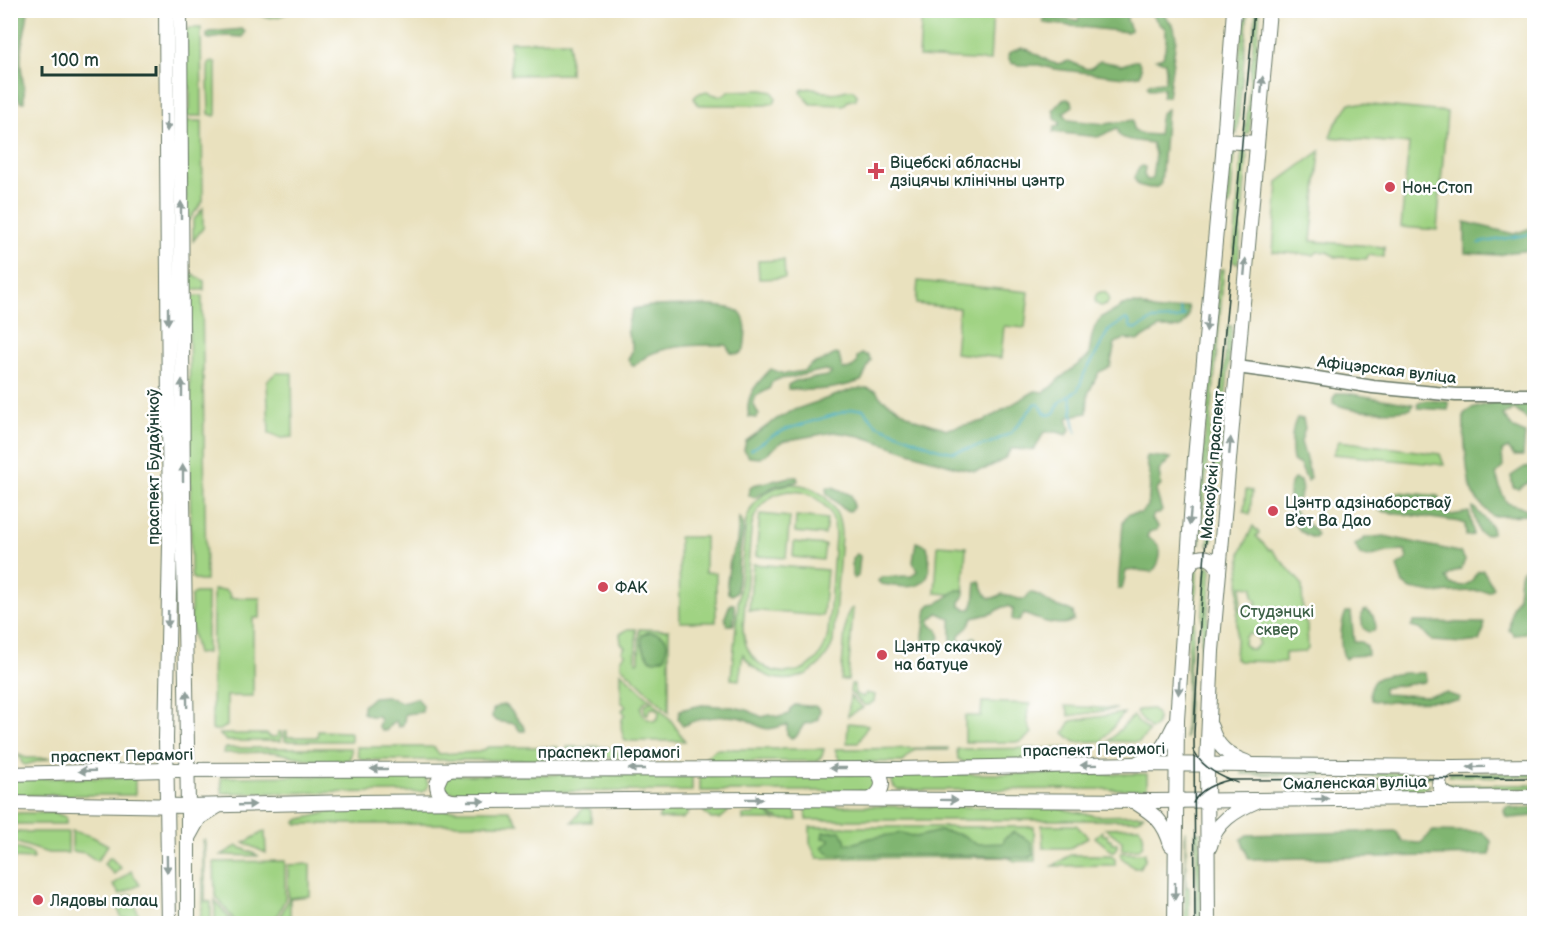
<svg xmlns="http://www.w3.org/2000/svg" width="1545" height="934" viewBox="0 0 1545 934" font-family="'Balsamiq Sans',sans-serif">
  <rect width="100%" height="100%" fill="#fff"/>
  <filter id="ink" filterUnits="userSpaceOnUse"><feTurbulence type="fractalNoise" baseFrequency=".0167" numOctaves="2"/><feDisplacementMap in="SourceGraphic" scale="12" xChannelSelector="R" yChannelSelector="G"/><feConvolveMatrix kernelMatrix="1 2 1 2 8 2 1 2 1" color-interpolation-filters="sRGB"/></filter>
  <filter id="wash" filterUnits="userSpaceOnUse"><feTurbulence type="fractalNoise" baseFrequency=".008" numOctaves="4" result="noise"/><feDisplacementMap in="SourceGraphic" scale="24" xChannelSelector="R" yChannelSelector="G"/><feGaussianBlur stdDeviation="1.35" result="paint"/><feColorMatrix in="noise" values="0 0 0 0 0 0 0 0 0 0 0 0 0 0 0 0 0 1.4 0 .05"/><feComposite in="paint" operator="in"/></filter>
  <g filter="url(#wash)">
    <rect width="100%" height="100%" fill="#e9e1be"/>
    <g fill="#a0d383" stroke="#60885c" stroke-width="1.5" fill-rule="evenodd">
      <path d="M268,11V10L290,11C282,17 272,19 262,16L260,13L267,12Z"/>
      <path d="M922,11H993L990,61L919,57Z"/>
      <path d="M1244,11H1248L1237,134L1233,131V126Z"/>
      <path d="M1256,11H1260L1250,127L1249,132L1245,135Z"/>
      <path d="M190,28H201L202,116H186V113L190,109V87L186,82V30Z"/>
      <path d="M569,41L570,74L511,75L510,42Z"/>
      <path d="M209,62H213L216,64V114L215,116L209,114C209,103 207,68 209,62Z"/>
      <path d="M814,88C822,92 829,94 839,92C845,91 847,89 853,90L857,95L856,99L848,101L844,105L811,104L800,92L803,89Z"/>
      <path d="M762,90L773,92L776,98L774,103L765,105H698L694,98C708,82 716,105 728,91Z"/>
      <path d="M1350,103L1447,112L1437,230L1401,227L1409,144L1330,137L1334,126Z"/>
      <path d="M186,121H202L203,201L189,220H186Z"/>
      <path d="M1235,149L1230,206L1226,205L1230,155L1232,151Z"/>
      <path d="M1242,149L1245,152L1247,156L1238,263L1233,262Z"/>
      <path d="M1320,151L1311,241L1384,247V257L1368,255L1367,259L1336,257L1327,252H1317L1314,255L1273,252L1278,182Z"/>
      <path d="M203,208V228L193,241V221Z"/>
      <path d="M784,260L785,278L759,279L758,261Z"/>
      <path d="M1220,269H1224L1200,544L1197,541L1196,537Z"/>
      <path d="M191,273L204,281V290H189V276Z"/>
      <path d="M918,281L1029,292L1025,328L1004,326L1001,358L955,353L959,308L916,304Z"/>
      <circle cx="1102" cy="299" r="7"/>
      <path d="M195,296H202L206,581H199L192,578L191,573L189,302L191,299Z"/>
      <path d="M1228,326H1232L1213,538L1211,543L1208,545Z"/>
      <path d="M276,373H292L293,437L281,438L269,433L267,381Z"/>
      <path d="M1339,441L1440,454L1444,465L1333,454Z"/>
      <path d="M789,484C820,484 841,506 841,536L833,642C822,676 783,692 755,668C750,664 746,659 743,654L739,680L731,679L746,521C752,500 767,488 789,484ZM789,491L802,492L815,497L829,510L834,523L835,536L828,634C819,689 744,684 743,627L751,530C754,508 768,494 789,491Z"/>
      <path d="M1246,490L1252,491L1250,515L1244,511Z"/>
      <path d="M760,514L790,517L786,558L756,556Z"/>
      <path d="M796,516L827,519L825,535L795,532Z"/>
      <path d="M1253,526L1259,533L1256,536L1269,550L1271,549L1302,584L1303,617L1307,625L1308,649L1305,652L1285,653V662L1239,661L1235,659L1241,552ZM1242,586L1253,587V597L1257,603L1253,606L1251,604L1243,613L1240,610ZM1249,634C1256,634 1259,638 1259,644L1254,649H1249L1244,644L1245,637Z"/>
      <path d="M679,537H705V572L716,573V622H680Z"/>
      <path d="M794,542L825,545L823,560L793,557Z"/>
      <path d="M938,545L966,547L963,595L935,593Z"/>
      <path d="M1198,562L1193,639L1190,656L1186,738H1185L1188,650L1194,567Z"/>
      <path d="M1206,562L1211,569L1204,677H1199Z"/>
      <path d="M753,564L827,570L823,616L749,610Z"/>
      <path d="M213,590H226L229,593L230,598H260V618H253V696H227V726L220,730H212Z"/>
      <path d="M195,593H207V653L197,654L191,626V596Z"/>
      <path d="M853,608L848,680H841L846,618L850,610Z"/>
      <path d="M628,629H636V662L639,661V629L669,630V712L621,666V659L625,654L622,651L625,647L621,643L620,634Z"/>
      <path d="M621,672L650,699L645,701L641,708C642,716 646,719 654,721L658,718L659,714L658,710L654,708L650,709L647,715C643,711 644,708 646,704L652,701L670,719L685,741H625C621,731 619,722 625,714L622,710L626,706L621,702Z"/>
      <path d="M851,684H854L855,694L863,697L866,693L875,695L874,701L869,705H864L850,692Z"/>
      <path d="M850,696L863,708L848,716Z"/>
      <path d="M982,702L1031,704C1025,715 1026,722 1032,733L1021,742H965V716H981Z"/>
      <path d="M1065,706L1117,709L1069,716L1068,710Z"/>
      <path d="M1152,709L1157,714V724L1151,730L1136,713L1138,710Z"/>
      <path d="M1124,713L1102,741L1075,742L1064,733L1071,721Z"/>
      <path d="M1133,716L1149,732L1139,742L1109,741Z"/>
      <path d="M848,723L868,725L858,743H847Z"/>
      <path d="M318,731L349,732L351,733V741H285L284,732H287V737H317Z"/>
      <path d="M278,732H281V741H227L219,734H268V737H277Z"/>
      <path d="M590,746L607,747L619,753V757L608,758Z"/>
      <path d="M357,747H434L439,754L479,752L488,747H558V755L555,760H362L358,756Z"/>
      <path d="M567,747H585L605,760H574L568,755Z"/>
      <path d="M226,748H351C351,754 352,759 345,761L311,760L274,752L223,753Z"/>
      <path d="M948,748V750H915L902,762H843L839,759L835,749Z"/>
      <path d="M1067,748V753L1033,761L964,762L958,759L957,749Z"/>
      <path d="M716,749H824L822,756L817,761L701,762Z"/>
      <path d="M19,755L26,758H50L25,765L22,763Z"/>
      <path d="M1242,772L1426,773L1431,777C1368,777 1305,775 1242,774Z"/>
      <path d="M1450,773H1534V777L1449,776Z"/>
      <path d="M692,774V791L452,792L445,790L443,787L448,775Z"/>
      <path d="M871,774L878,783L872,791H700V775Z"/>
      <path d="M899,774H1147V789L898,790L894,787L892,782L894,777Z"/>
      <path d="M421,775L426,778L428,785L426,789L422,792L222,793L221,777Z"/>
      <path d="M10,778H135V795H11Z"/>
      <path d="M1448,784L1534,785V789H1453Z"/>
      <path d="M1327,785H1431L1424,789L1328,790Z"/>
      <path d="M766,805H790L796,812L797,820H780L766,811Z"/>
      <path d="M811,806L1051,807L1097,816L1143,815L1138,820H806V811Z"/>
      <path d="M583,808H588L591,811V822H572Z"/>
      <path d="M666,808H689L688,814L682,819H658L662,810Z"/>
      <path d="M704,809H728V812L720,819H711L704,812Z"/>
      <path d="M337,810H509L519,824H298L296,822L298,820Z"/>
      <path d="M755,812H765L776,820H743V815H754Z"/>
      <path d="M11,813H55L66,817V824H11Z"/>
      <path d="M1042,825H1076L1088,837L1070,848H1043Z"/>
      <path d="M810,827H1034L1035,861H1015L1007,857L817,858L810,843Z"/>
      <path d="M1135,827H1139C1145,833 1145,844 1139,849L1122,850V841L1105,828Z"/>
      <path d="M72,831L91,836L108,845L97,861L85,853L72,851Z"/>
      <path d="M265,831L266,853L244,843Z"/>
      <path d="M1102,831L1103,835H1107L1108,839H1111L1112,843H1117V847L1113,852L1095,837Z"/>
      <path d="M1185,831H1186V887H1189V924L1185,923Z"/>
      <path d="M11,832H68V853H48L11,841Z"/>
      <path d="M1196,832H1200L1201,924L1197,923Z"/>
      <path d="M203,840H205V901L211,902V923H199L203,902Z"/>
      <path d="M11,846L33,854V859L11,858Z"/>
      <path d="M237,846L259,856L221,855Z"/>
      <path d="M1121,853H1145V861L1142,864L1139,868H1134L1121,857Z"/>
      <path d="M1070,855H1111L1115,858V865L1053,866Z"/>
      <path d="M110,857L121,868L114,874L104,864Z"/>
      <path d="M285,861V899L274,923H236L215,895L214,862Z"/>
      <path d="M310,864V896L290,898V923H277L288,900V865Z"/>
      <path d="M131,871L140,885L120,894L113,885Z"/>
      <path d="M132,894L139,917L122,919L115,901Z"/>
      <path d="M215,900L233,923H215Z"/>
    </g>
    <g fill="#80b571" stroke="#507952" stroke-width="1.5">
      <path d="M11,10L28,11C27,25 22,39 21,54C19,70 26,86 24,102H20L16,94L11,90Z"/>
      <path d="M1080,10C1088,10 1096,15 1104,14C1113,14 1119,9 1128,12L1127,20L1131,30L1127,32L1044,23L1043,19L1048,17L1078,21L1079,16L1077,12Z"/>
      <path d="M1150,11H1161L1174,27L1176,38L1168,97H1162L1164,88L1149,89L1147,86L1151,83L1165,82L1166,71L1165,62L1156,59L1163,57C1166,47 1168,38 1165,28L1159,24Z"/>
      <path d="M242,29L245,32L243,37L226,36L210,39L207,38V34L210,32Z"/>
      <path d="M1022,48L1029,50L1050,62L1057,64L1069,61L1087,69L1091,68L1100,61L1122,65L1134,61H1138C1141,65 1142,70 1140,75L1124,77L1054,69L1039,65H1019L1011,63L1008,56L1010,52Z"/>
      <path d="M1067,99L1072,101L1073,106L1063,113L1069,120L1105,124L1133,120V129L1141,134L1158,135L1161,113L1167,109L1161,183L1158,187L1150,188L1138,185L1134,178L1138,169L1142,166L1145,167L1144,175L1147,180L1152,179L1155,154L1152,143C1141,141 1129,142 1120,136L1117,128L1098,137L1053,132L1055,127L1059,126L1060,122L1056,120L1053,110L1062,100Z"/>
      <path d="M1534,213V250L1511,252L1499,255L1465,253V222L1514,234L1531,228Z"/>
      <path d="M1134,304C1142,304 1146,308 1153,310C1164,313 1178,308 1188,306C1190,316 1187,321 1180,328H1159L1138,341L1125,339L1115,343L1110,367L1099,372L1088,394L1087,413L1075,415L1067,418L1070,430L1067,435L1057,432H1044L1035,449C1025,452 1020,448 1011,449L1005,458L1001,461L985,469L975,471L956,467L860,436L834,432L783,441L761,458L749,457L744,450L746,441L777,419L794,410L854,389L867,388L876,391L881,398L915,419L947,429L984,421L1035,391L1044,392L1049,389L1059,379L1089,356C1090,344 1092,326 1101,318C1108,311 1114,315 1122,305Z"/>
      <path d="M651,306C668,306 731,302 740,313C749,322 745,339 744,350L739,354L731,353L726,345C702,345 676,344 653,353C643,356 642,362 633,366L628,360L632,351V343C624,332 628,321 633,309Z"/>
      <path d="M835,354L839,355L842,369H850L857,363V357L862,354L867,355L871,360C867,366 865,376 861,381C837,389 813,392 788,389V385L795,381L827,376L831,374V372L825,370L789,378L779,379L772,382L769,389L756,396L753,403L759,415L756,418L749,417C744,396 758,382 771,369L784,374L804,371L812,364L825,360Z"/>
      <path d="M1337,393H1346L1413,404L1411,409C1392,412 1350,412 1333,403V398Z"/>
      <path d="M1503,399H1534V415L1527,419L1514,409L1503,415L1514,429L1525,434L1523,456H1514L1508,448L1502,451L1503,467L1496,474L1501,491L1507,503L1530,510L1534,508V515L1492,516C1486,509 1478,502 1473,494C1467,484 1463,428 1464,414L1469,410Z"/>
      <path d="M1428,400L1448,402L1449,405L1448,410L1418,408L1417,404L1419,402Z"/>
      <path d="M1297,418L1303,419L1305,428L1301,442L1308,466L1310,478L1307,481L1300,465L1293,461C1291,447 1290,431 1297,418Z"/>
      <path d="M1148,456L1171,458L1159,471L1161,485L1156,491L1162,511L1159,514H1154L1152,519L1158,526L1157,530L1149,532L1147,537C1150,539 1154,540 1156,543C1164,551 1159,565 1152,572L1136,570L1126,571L1122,589H1118L1123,523L1128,514L1141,513L1148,506C1149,494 1152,479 1148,467C1147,464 1146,461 1146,457Z"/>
      <path d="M1533,467L1534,469V482H1529L1518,489L1513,487L1511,476L1523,468Z"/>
      <path d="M791,477H797L798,481L795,482L775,486L754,498L749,495V490L753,485Z"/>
      <path d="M1294,479L1300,481L1302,490L1299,498L1293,503L1292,507L1300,519L1313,528L1317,535L1314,538C1293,531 1288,517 1289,497C1289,490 1289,484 1294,479Z"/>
      <path d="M828,487H833L851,495L853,502V508L850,511L845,510L827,494L826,489Z"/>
      <path d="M1398,492L1438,496L1441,502V512L1451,515L1469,512L1473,531V535L1466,536L1465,524L1460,522L1380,511C1381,498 1387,497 1398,492Z"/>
      <path d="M1473,507C1481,513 1485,521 1492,527V533L1484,535L1479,532L1472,509Z"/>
      <path d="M739,518L742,521L743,532L739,555L737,591L732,595L728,593L727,583L730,559L737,542Z"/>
      <path d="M1384,536L1450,550L1461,553L1465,560L1461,569L1450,574L1446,578L1450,584L1463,586L1471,582L1477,572L1483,570L1493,587L1490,591H1471L1433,593L1411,589L1403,584L1397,566L1407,559L1405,551L1387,552L1368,557L1360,555L1355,545L1365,538Z"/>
      <path d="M916,542L927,546C937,589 917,590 881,584L878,581L881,577L912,576L917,571L913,562Z"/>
      <path d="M857,554L860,556L858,576L854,579L852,576V558Z"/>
      <path d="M1534,564V588L1533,589V627L1524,634L1514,635L1509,630L1512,607L1518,597L1520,575L1526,565Z"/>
      <path d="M980,581C986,595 986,604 1002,594L1019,599H1025L1030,593C1040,593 1045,601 1053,605C1060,608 1067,608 1073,612L1074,620C1060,629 1039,620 1024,614L1019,620L1015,621L1012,619L1013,609L1008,606L1003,607L993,613L973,618L968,627L959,635V642L965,641L974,637L977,640V646C967,654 953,654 951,639C950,632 952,625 951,619L938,613L930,620V625L938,630L940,638L936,642L935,648L929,650L924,645L923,636L927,608L931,604L938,603L957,590H964V597L960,602V606L966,609H971L974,603L976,582Z"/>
      <path d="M730,604H734L735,615L733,625H727L725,617Z"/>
      <path d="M1367,610L1373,616L1376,626L1374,631L1369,632L1363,628L1361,616L1363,611Z"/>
      <path d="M1346,612H1351L1354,642H1361L1367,647L1368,655L1350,656L1345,659C1339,647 1340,625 1346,612Z"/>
      <path d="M1413,622L1484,623V629L1479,641L1463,643L1432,641L1422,630L1411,627Z"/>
      <path d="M648,632L657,633L665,637L667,643L665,657L655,660H651C644,651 640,647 642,635Z"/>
      <path d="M1404,673H1425L1426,679L1424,682L1383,688V694L1425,696L1446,693L1460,698L1458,701L1380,702L1371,700C1366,675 1385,675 1404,673Z"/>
      <path d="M386,696L401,702L417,698L423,705L422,712L405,714L404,722L402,726L398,727L396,721L393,722L386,731L381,730L378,726L380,721L378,716H370L363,713V706L373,697Z"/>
      <path d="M504,705L507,706L525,728V731H520L515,724L496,721L492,717L493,710L498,706Z"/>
      <path d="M702,705L733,707L747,710L762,717L770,715L779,717L789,714L790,709L795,705L808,706H815L820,710L818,719L811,723L804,724L796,737L791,738L787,734V725C780,725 771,731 764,728C756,726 750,720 742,718C728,714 697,718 685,725H682L678,718L680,710Z"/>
      <path d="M1509,806L1517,809L1534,807V816L1512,818L1506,817L1504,811L1505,808Z"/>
      <path d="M841,831L845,839L846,844L855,843L870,838L902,833L916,837L940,831L963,835L976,844L1003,843L1005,838L1014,832L1031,842L1033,855L1027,858L967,855H831L822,847L830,841V839L822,838L823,832Z"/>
      <path d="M1396,831L1403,842L1421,843L1433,831L1482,832L1491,841L1490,855L1249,859L1241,839L1247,835Z"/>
    </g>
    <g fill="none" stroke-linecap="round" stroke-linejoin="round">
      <g stroke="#3eaabd" stroke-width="2">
        <path d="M1479,243L1526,235L1534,232"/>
        <path d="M1180,308L1182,316"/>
        <path d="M1070,395L1072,405V414L1076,432"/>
        <path d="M751,450L772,436L787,429L853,409H863L877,425L938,449L953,452L988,444L1011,433L1035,404H1039L1045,413L1049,415L1054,413L1061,401L1078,390L1085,372L1094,358L1108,331L1126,319L1129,321L1131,328L1137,329L1152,320L1177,319L1185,315"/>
      </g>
    </g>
  </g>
  <g filter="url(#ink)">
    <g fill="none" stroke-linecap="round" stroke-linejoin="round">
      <defs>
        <path id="secondary" d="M1237,367L1311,377L1373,387L1456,395H1534"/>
        <g id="primary">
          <path d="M166,10L170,546L166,739L169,924"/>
          <path d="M180,10L183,499L188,806V924"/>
          <path d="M1224,141L1257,143"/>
          <path d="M1187,570L1193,560C1205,554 1216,558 1219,572"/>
          <path d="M1211,727C1216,746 1228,756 1246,762"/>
          <path d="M1139,762C1163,752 1162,749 1174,726"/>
          <path d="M10,774L166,770L899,769L1134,764L1454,767L1534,766"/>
          <path d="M1453,797C1434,792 1435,771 1454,767"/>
          <path d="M871,799C885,791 886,777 872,768"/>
          <path d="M452,801C443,799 437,793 437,784L442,773L452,769"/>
          <path d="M1135,802C1155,815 1164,821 1171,845"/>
          <path d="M10,803L188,806L354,802L751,799L1154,801L1534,797"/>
          <path d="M189,836L199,818L218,806"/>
          <path d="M1210,846C1215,822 1236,810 1257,801"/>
          <path d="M1175,924L1177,720L1195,458L1223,155L1234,10"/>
          <path d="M1208,924L1207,764L1212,651L1269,10"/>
        </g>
      </defs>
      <use href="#secondary" stroke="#667664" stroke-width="15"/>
      <use href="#primary" stroke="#667664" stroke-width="16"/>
      <use href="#secondary" stroke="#fff" stroke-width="12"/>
      <use href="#primary" stroke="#fff" stroke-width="14"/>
      <g stroke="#1f3d34" stroke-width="1.5">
        <path d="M1193,750C1202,768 1220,777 1238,783"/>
        <path d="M1193,803C1200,789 1214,784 1229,780L1534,778"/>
        <path d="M1195,924L1194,733L1199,639L1205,551L1254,10"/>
      </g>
    </g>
    <defs><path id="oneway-solid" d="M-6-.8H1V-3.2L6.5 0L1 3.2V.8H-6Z" transform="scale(1.5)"/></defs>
    <g fill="#8f9e9a">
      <use href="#oneway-solid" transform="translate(1262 85) rotate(-85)"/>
      <use href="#oneway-solid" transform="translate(167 123) rotate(90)"/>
      <use href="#oneway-solid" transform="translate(181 210) rotate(-90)"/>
      <use href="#oneway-solid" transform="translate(1245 267) rotate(-85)"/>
      <use href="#oneway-solid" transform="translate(168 316) rotate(90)"/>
      <use href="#oneway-solid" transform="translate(1207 323) rotate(95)"/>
      <use href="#oneway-solid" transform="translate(182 388) rotate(-90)"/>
      <use href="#oneway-solid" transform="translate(1230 446) rotate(-85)"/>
      <use href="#oneway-solid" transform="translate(183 473) rotate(-90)"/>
      <use href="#oneway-solid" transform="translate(1190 517) rotate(95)"/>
      <use href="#oneway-solid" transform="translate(168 619) rotate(91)"/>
      <use href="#oneway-solid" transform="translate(1179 686) rotate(94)"/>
      <use href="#oneway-solid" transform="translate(187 699) rotate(-91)"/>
      <use href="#oneway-solid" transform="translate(1089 765) rotate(179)"/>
      <use href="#oneway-solid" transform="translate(1476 767) rotate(179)"/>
      <use href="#oneway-solid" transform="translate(838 768) rotate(-180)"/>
      <use href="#oneway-solid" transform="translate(379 769) rotate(180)"/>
      <use href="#oneway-solid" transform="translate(637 769) rotate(-180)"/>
      <use href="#oneway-solid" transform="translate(87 771) rotate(178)"/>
      <use href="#oneway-solid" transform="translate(754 799)"/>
      <use href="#oneway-solid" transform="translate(1320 799) rotate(-1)"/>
      <use href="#oneway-solid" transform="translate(949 800) rotate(1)"/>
      <use href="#oneway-solid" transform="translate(476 801)"/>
      <use href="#oneway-solid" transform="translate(247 805) rotate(-2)"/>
      <use href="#oneway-solid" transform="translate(167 864) rotate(89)"/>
      <use href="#oneway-solid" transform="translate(1175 891) rotate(90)"/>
    </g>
  </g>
  <g fill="#d1495b" stroke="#fff" stroke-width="2">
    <path d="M873 162h6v6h6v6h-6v6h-6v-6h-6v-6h6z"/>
    <circle cx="1390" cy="187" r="6"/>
    <circle cx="1273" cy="511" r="6"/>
    <circle cx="603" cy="587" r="6"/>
    <circle cx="882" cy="655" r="6"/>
    <circle cx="38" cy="900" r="6"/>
  </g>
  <g text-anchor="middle" stroke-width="5" stroke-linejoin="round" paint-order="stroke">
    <g font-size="16" fill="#1f3d34" stroke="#fff" text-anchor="start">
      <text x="890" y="168">Віцебскі абласны<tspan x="890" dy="18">дзіцячы клінічны цэнтр</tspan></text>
      <text x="1402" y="193">Нон-Стоп</text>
      <text x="1285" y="508">Цэнтр адзінаборстваў<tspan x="1285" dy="18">Вʼет Ва Дао</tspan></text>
      <text x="615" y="593">ФАК</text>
      <text x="894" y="652">Цэнтр скачкоў<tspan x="894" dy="18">на батуце</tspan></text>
      <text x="50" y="906">Лядовы палац</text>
    </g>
    <g font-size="16" fill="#1f3d34" stroke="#fff">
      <text transform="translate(1387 369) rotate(7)" y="6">Афіцэрская вуліца</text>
      <text transform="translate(1212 465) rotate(-85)" y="6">Маскоўскі праспект</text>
      <text transform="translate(153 467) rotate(-90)" y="6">праспект Будаўнікоў</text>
      <text transform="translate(1094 749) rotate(-1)" y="6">праспект Перамогі</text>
      <text x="609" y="758">праспект Перамогі</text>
      <text transform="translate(122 755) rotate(-1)" y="6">праспект Перамогі</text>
      <text transform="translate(1355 782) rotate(-1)" y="6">Смаленская вуліца</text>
    </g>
    <g font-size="16" fill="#3f6248" stroke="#fff">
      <text x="1277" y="617">Студэнцкі<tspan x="1277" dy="18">сквер</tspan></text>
    </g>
  </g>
  <rect width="1545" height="934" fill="none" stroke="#fff" stroke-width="36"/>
  <path d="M42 66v9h114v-9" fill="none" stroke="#1f3d34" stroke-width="3"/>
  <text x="51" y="66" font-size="18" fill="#1f3d34" stroke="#ffffff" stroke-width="4.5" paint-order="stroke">100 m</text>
</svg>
